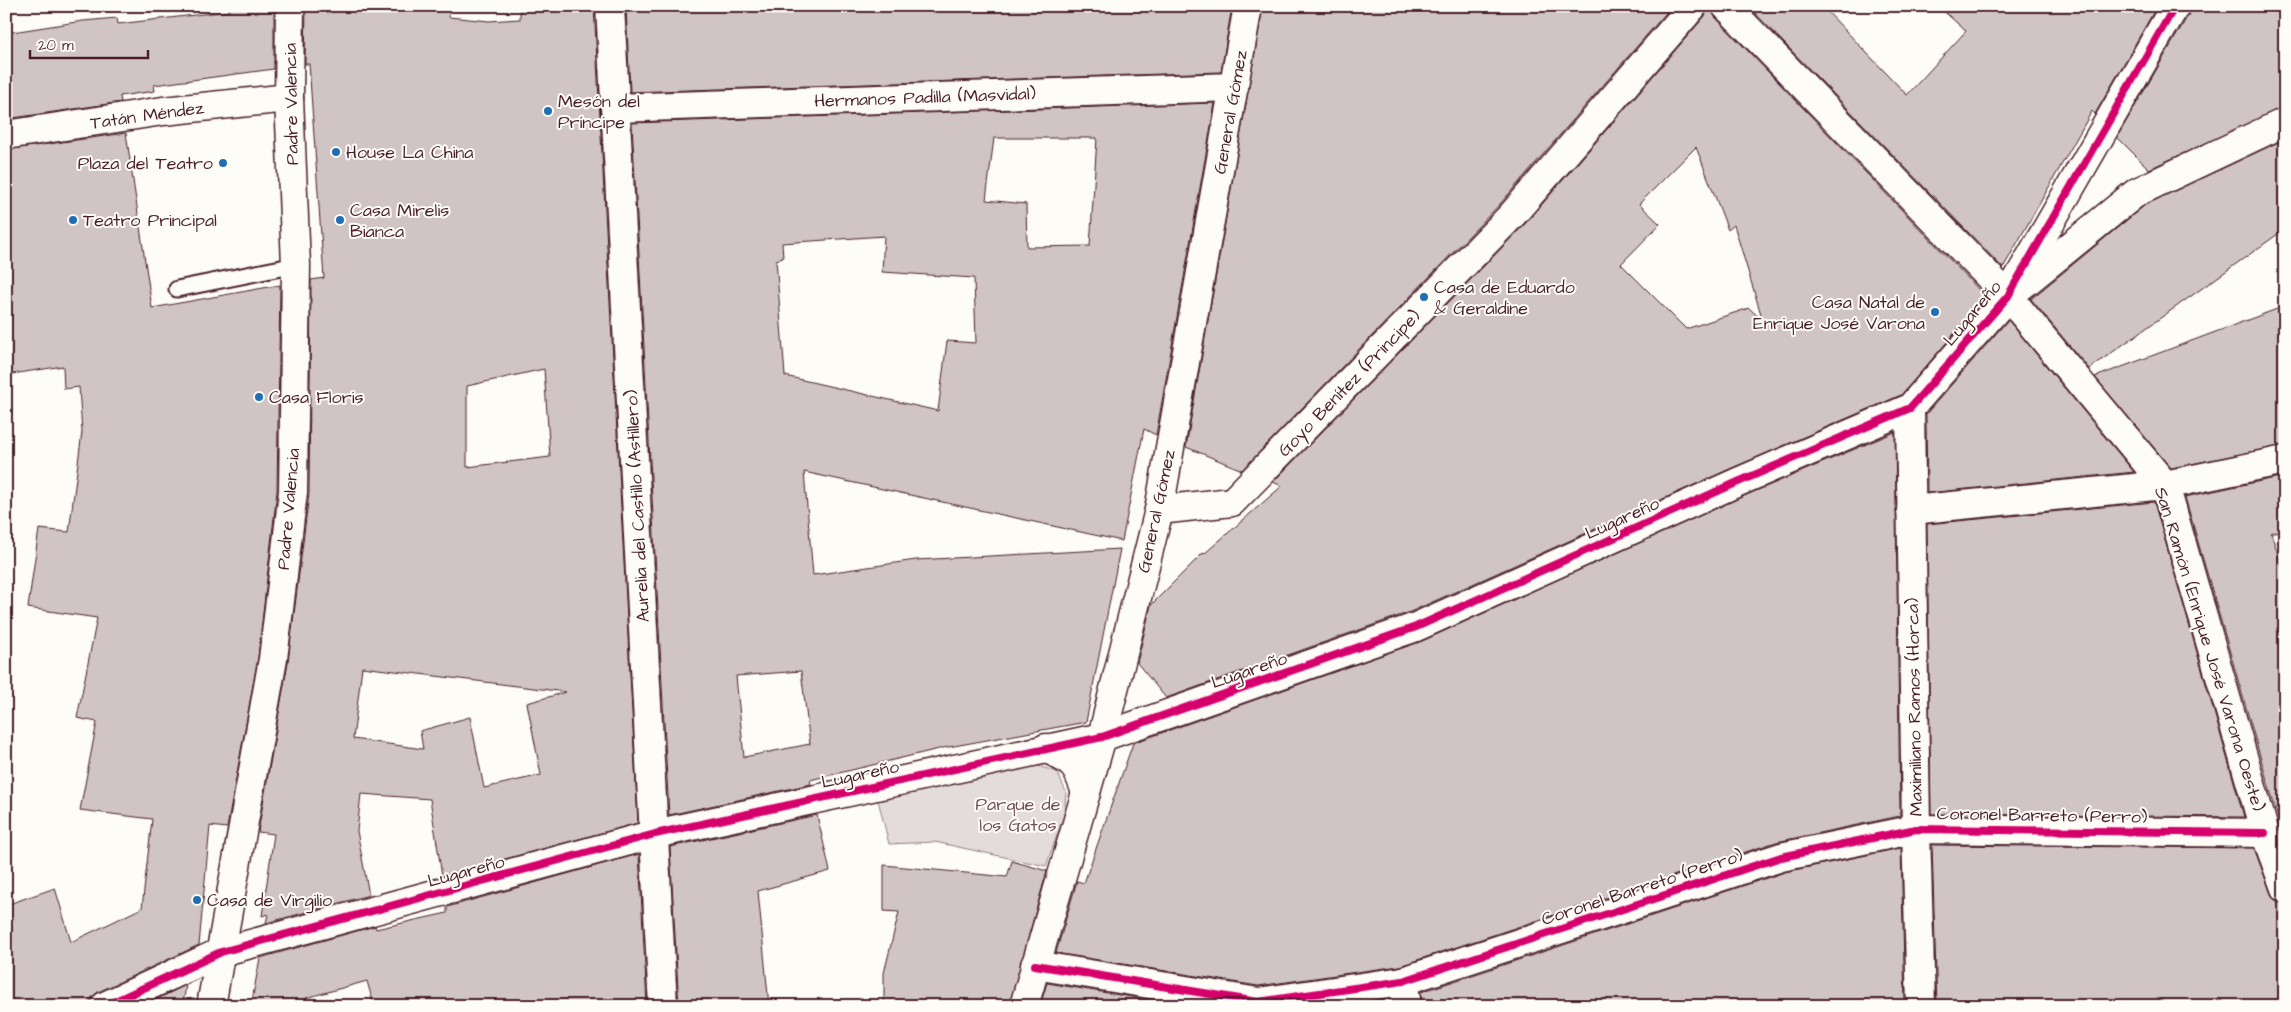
<svg xmlns="http://www.w3.org/2000/svg" width="2291" height="1012" viewBox="0 0 2291 1012" font-family="'Architects Daughter',sans-serif">
  <rect width="100%" height="100%" fill="#fdfcf7"/>
  <filter id="ink" filterUnits="userSpaceOnUse"><feTurbulence type="fractalNoise" baseFrequency=".02" numOctaves="2"/><feDisplacementMap in="SourceGraphic" scale="10" xChannelSelector="R" yChannelSelector="G"/><feConvolveMatrix kernelMatrix="1 2 1 2 8 2 1 2 1" color-interpolation-filters="sRGB"/></filter>
  <g filter="url(#ink)">
    <path fill="#e3dcda" stroke="#967e82" d="M1035,765L1057,772L1066,792L1064,816L1046,866L935,842L889,844L878,800Z"/>
    <g fill="#d0c5c4" stroke="#4a1f2b" fill-rule="evenodd">
      <path d="M229,6H274V69L154,85L155,91L120,96L121,102L6,119V33L83,21L117,18L118,24L229,11Z"/>
      <path d="M306,6H450L449,17L489,21L520,19V6H594L638,823L442,876L430,799L361,794L357,831L369,895L266,923L268,914L262,916L274,834L258,832L288,662L309,494L311,280L324,278L309,64H305ZM544,369L550,457L467,467V386ZM362,667L566,692L527,703L541,775L484,788L470,717L420,731L423,749L353,739Z"/>
      <path d="M626,6H1232L1221,72L630,92Z"/>
      <path d="M1263,6H1672L1500,204L1242,470L1186,447Z"/>
      <path d="M1708,6H1711L1715,17L1986,297L1901,395L1732,468L1410,612L1166,698L1137,663L1151,605L1203,553L1204,554L1282,486L1273,482L1524,225L1705,16ZM1696,147L1728,230L1734,225L1763,321L1749,308L1686,329L1621,264L1660,224L1639,204Z"/>
      <path d="M1748,6H1822L1907,95L1966,31L1938,6H2157L2095,114L2092,111L2003,268Z"/>
      <path d="M2191,6H2278L2285,23V107L2149,169L2117,137L2189,14Z"/>
      <path d="M1215,103L1156,435L1144,429L1122,541L804,472L813,575L916,560L1120,549L1086,722L943,748L810,780L811,784L669,815L632,123ZM994,138H1097L1090,246L1027,247L1026,204L986,200ZM884,236L882,272L974,278L976,343L947,341L938,411L785,376L776,260L783,258L782,243ZM801,671L810,744L744,757L736,676Z"/>
      <path d="M126,133L152,308L280,285L277,491L258,657L227,828L210,826L199,945L98,992L92,997L90,1006H6V905L55,888L71,942L142,908L152,819L80,810L97,722L77,718L97,618L28,608L39,529L69,532L82,432L79,387L64,389L63,366L6,375V150Z"/>
      <path d="M2285,139V229L2089,369L2031,299L2145,205Z"/>
      <path d="M2285,306V445L2171,468L2095,377Z"/>
      <path d="M2008,320L2134,472L1927,493L1926,414Z"/>
      <path d="M1895,432L1900,816L1776,842L1399,966L1258,986L1056,953L1077,881L1084,883L1133,743L1422,641L1744,496Z"/>
      <path d="M2285,476V529L2271,533L2285,576V842L2185,497Z"/>
      <path d="M2154,502L2244,817L1931,814L1927,524Z"/>
      <path d="M817,815L830,871L758,891L769,1006H679L670,847Z"/>
      <path d="M1932,845L2254,848L2271,894L2275,900L2285,903V1006H1937Z"/>
      <path d="M1901,848L1905,1006H1422L1421,992L1785,872Z"/>
      <path d="M639,854L647,1006H374L367,981L306,998L307,1006H251L260,958L375,926L376,929L447,913V907Z"/>
      <path d="M1012,861L1047,871L1009,1006H884V973L899,912L884,911V865L1007,877Z"/>
      <path d="M1047,983L1185,1006H1040Z"/>
      <path d="M186,985L183,1006H143Z"/>
      <path d="M1390,999L1391,1006H1341Z"/>
    </g>
    <g fill="none" stroke-linecap="round" stroke-linejoin="round">
      <defs>
        <path id="service" d="M177,289L296,265"/>
        <g id="minor">
          <path d="M610,6L663,1006"/>
          <path d="M1726,6L2008,296L2165,485L2265,833L2285,888"/>
          <path d="M615,108L1234,87"/>
          <path d="M6,135L163,111L289,98"/>
          <path d="M2009,296L2137,192L2285,122"/>
          <path d="M1159,510L1232,502L1512,215L1693,6"/>
          <path d="M1911,510L2165,485L2285,460"/>
          <path d="M1035,965L1258,1002L1403,981L1781,857L1916,829L2265,833"/>
          <path d="M1403,981L1407,1006"/>
        </g>
        <g id="tertiary">
          <path d="M1910,408L1916,829L1921,1006"/>
          <path d="M1046,748C1073,763 1076,762 1086,793"/>
          <path d="M105,1006L221,952L655,834L1102,737L1416,627L1738,482L1910,408L2008,296L2175,6"/>
        </g>
        <g id="secondary">
          <path d="M211,1006L273,659L293,492L296,265L289,98L290,6"/>
          <path d="M1024,1006L1102,737L1159,510L1248,6"/>
        </g>
      </defs>
      <use href="#service" stroke="#4a1f2b" stroke-width="19"/>
      <use href="#minor" stroke="#4a1f2b" stroke-width="31"/>
      <use href="#tertiary" stroke="#4a1f2b" stroke-width="31"/>
      <use href="#secondary" stroke="#4a1f2b" stroke-width="31"/>
      <use href="#service" stroke="#fdfcf7" stroke-width="15"/>
      <use href="#minor" stroke="#fdfcf7" stroke-width="28"/>
      <use href="#tertiary" stroke="#fdfcf7" stroke-width="28"/>
      <use href="#secondary" stroke="#fdfcf7" stroke-width="28"/>
      <defs>
        <g id="cycleway">
          <path d="M1035,965L1258,1002L1403,981L1781,857L1916,829L2265,833"/>
          <path d="M105,1006L221,952L655,834L1102,737L1416,627L1738,482L1910,408L2008,296L2175,6"/>
        </g>
      </defs>
      <use href="#cycleway" stroke="#fdfcf7" stroke-width="11"/>
      <use href="#cycleway" stroke="#d6006c" stroke-width="8"/>
    </g>
  </g>
  <g fill="#1f6fb2" stroke="#fdfcf7" stroke-width="2">
    <circle cx="548" cy="111" r="5"/>
    <circle cx="336" cy="152" r="5"/>
    <circle cx="223" cy="163" r="5"/>
    <circle cx="73" cy="220" r="5"/>
    <circle cx="340" cy="220" r="5"/>
    <circle cx="1424" cy="297" r="5"/>
    <circle cx="1935" cy="312" r="5"/>
    <circle cx="259" cy="397" r="5"/>
    <circle cx="197" cy="900" r="5"/>
  </g>
  <g text-anchor="middle" stroke-width="4" stroke-linejoin="round" paint-order="stroke">
    <g font-size="18" fill="#4a1f2b" stroke="#fdfcf7">
      <text transform="translate(925 97) rotate(-2)" y="6">Hermanos Padilla (Masvidal)</text>
      <text transform="translate(291 104) rotate(-91)" y="6">Padre Valencia</text>
      <text transform="translate(1230 112) rotate(-80)" y="6">General Gómez</text>
      <text transform="translate(147 115) rotate(-8)" y="6">Tatán Méndez</text>
      <text transform="translate(1972 313) rotate(-50)" y="6">Lugareño</text>
      <text transform="translate(1349 383) rotate(-46)" y="6">Goyo Benítez (Principe)</text>
      <text transform="translate(637 506) rotate(-93)" y="6">Aurelia del Castillo (Astillero)</text>
      <text transform="translate(288 509) rotate(-85)" y="6">Padre Valencia</text>
      <text transform="translate(1156 511) rotate(-78)" y="6">General Gómez</text>
      <text transform="translate(1622 518) rotate(-24)" y="6">Lugareño</text>
      <text transform="translate(2210 649) rotate(73)" y="6">San Ramón (Enrique José Varona Oeste)</text>
      <text transform="translate(1249 670) rotate(-19)" y="6">Lugareño</text>
      <text transform="translate(1914 707) rotate(-91)" y="6">Maximiliano Ramos (Horca)</text>
      <text transform="translate(860 774) rotate(-12)" y="6">Lugareño</text>
      <text transform="translate(2042 815) rotate(1)" y="6">Coronel Barreto (Perro)</text>
      <text transform="translate(466 871) rotate(-15)" y="6">Lugareño</text>
      <text transform="translate(1642 887) rotate(-18)" y="6">Coronel Barreto (Perro)</text>
    </g>
    <g font-size="18" fill="#4a1f2b" stroke="#fdfcf7" text-anchor="start">
      <text x="558" y="107">Mesón del<tspan x="558" dy="21">Príncipe</tspan></text>
      <text x="346" y="158">House La China</text>
      <text x="213" y="169" text-anchor="end">Plaza del Teatro</text>
      <text x="350" y="216">Casa Mirelis<tspan x="350" dy="21">Bianca</tspan></text>
      <text x="83" y="226">Teatro Principal</text>
      <text x="1434" y="293">Casa de Eduardo<tspan x="1434" dy="21">&amp; Geraldine</tspan></text>
      <text x="1925" y="308" text-anchor="end">Casa Natal de<tspan x="1925" dy="21">Enrique José Varona</tspan></text>
      <text x="269" y="403">Casa Floris</text>
      <text x="207" y="906">Casa de Virgilio</text>
    </g>
    <g font-size="18" fill="#704e57" stroke="#fdfcf7">
      <text x="1018" y="810">Parque de<tspan x="1018" dy="21">los Gatos</tspan></text>
    </g>
  </g>
  <rect width="2291" height="1012" fill="none" stroke="#fdfcf7" stroke-width="25"/>
  <rect x="12" y="12" width="2266" height="987" fill="none" stroke="#4a1f2b" stroke-width="2" filter="url(#ink)"/>
  <path d="M30 50v8h118v-8" fill="none" stroke="#4a1f2b" stroke-width="2.5"/>
  <text x="38" y="50" font-size="15" fill="#4a1f2b" stroke="#fdfcf7" stroke-width="4" paint-order="stroke">20 m</text>
</svg>
